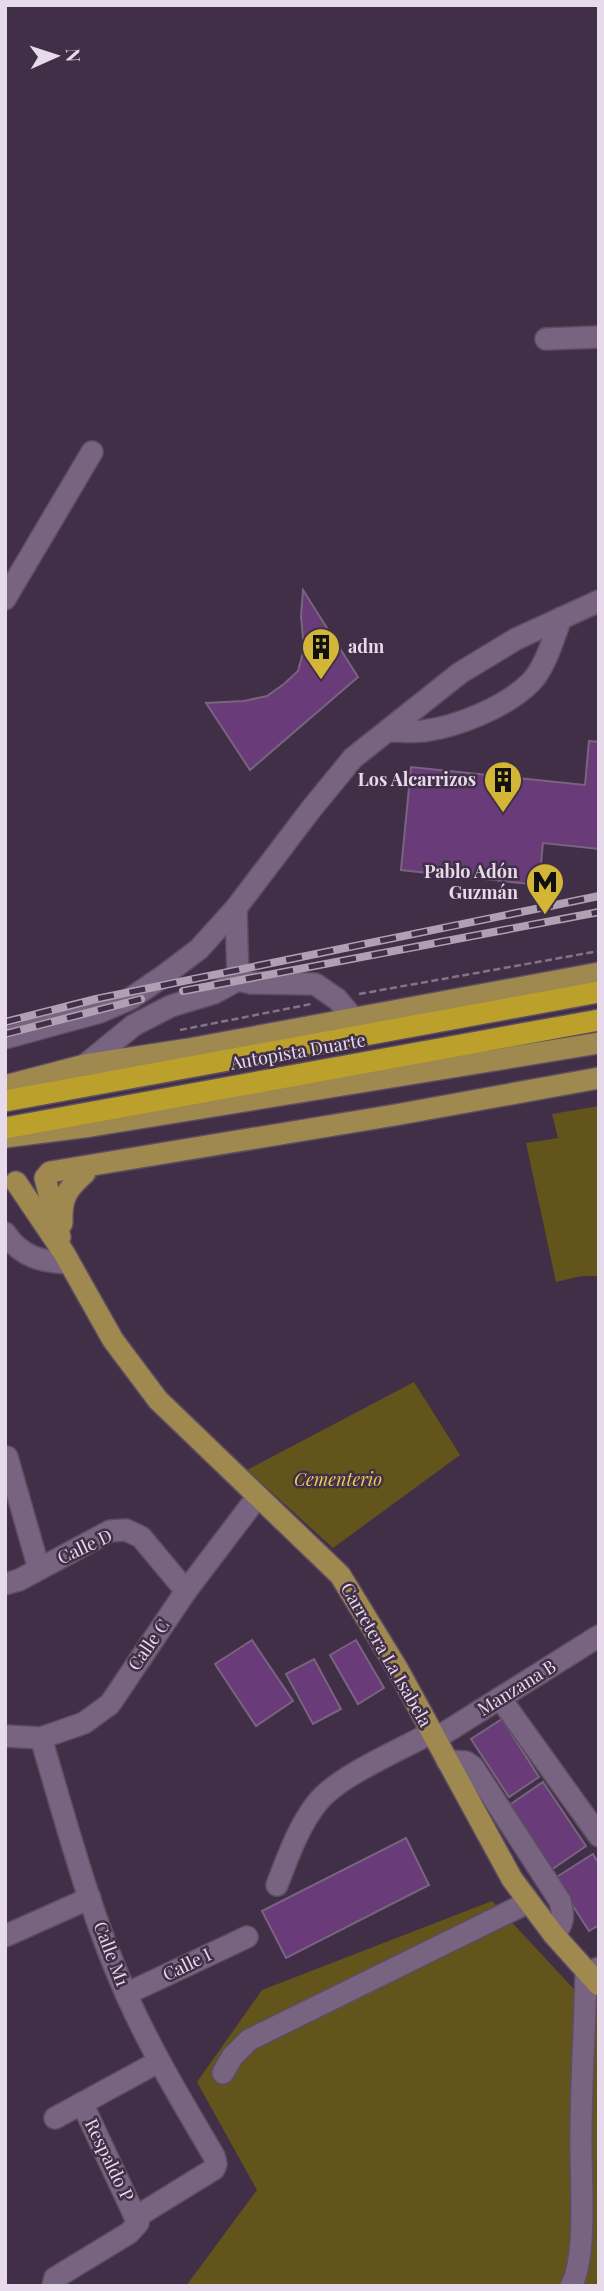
<svg xmlns="http://www.w3.org/2000/svg" width="604" height="2291" viewBox="0 0 604 2291" font-family="'Playfair Display',serif">
  <rect width="100%" height="100%" fill="#412f47"/>
  <g fill="#62541b">
    <path d="M599,1106V1276H582L556,1282L526,1143L558,1138L552,1114Z"/>
    <path d="M414,1382L460,1455L333,1548L247,1470Z"/>
    <path d="M492,1901L599,2016V2286H186L257,2190L197,2082L262,1990Z"/>
  </g>
  <g fill="#693b79" stroke="#78647f" stroke-width="2">
    <path d="M303,590L358,677L250,770L206,703L244,701L267,696L284,684L298,671L304,649L301,616Z"/>
    <path d="M589,741L599,742V849L543,843L539,885L401,870L411,767L585,785Z"/>
    <path d="M252,1640L293,1701L256,1726L215,1664Z"/>
    <path d="M356,1640L384,1688L358,1704L330,1655Z"/>
    <path d="M314,1659L341,1709L313,1724L286,1674Z"/>
    <path d="M502,1719L539,1777L509,1797L471,1739Z"/>
    <path d="M543,1782L586,1846L551,1870L508,1806Z"/>
    <path d="M406,1838L429,1885L286,1958L262,1911Z"/>
    <path d="M593,1854L599,1864V1925L589,1931L555,1878Z"/>
  </g>
  <g fill="none" stroke-linecap="round" stroke-linejoin="round">
    <defs>
      <g id="minor">
        <path d="M546,339L599,337"/>
        <path d="M5,599L92,452"/>
        <path d="M390,731C400,731 412,732 423,731C457,727 506,707 531,682C545,668 554,637 561,618"/>
        <path d="M236,908L238,980L251,983L315,984L337,999L354,1019"/>
        <path d="M5,1038L100,1012L130,999L162,977L199,949L236,908L312,808L353,758L460,673L516,639L599,601"/>
        <path d="M85,1065L134,1025L171,1006L214,993L238,980"/>
        <path d="M5,1233C21,1257 42,1262 69,1263"/>
        <path d="M7,1457L39,1569"/>
        <path d="M5,1584L19,1580L110,1531L126,1530L141,1537L186,1591"/>
        <path d="M500,1698L599,1836"/>
        <path d="M5,1736L41,1738L84,1723L110,1704L186,1591L258,1496"/>
        <path d="M41,1738C67,1825 90,1914 127,1996C152,2052 183,2103 214,2156L216,2164L214,2169L136,2217"/>
        <path d="M435,1739L599,1636"/>
        <path d="M447,1761L466,1762L473,1767L560,1901C564,1916 564,1923 554,1935"/>
        <path d="M277,1885C288,1857 298,1827 317,1803C338,1776 400,1750 431,1733"/>
        <path d="M5,1936L90,1898"/>
        <path d="M126,1994L247,1937"/>
        <path d="M223,2073L232,2057L249,2040L529,1902"/>
        <path d="M55,2118L158,2062"/>
        <path d="M53,2286L55,2278L129,2233L138,2223L82,2103"/>
        <path d="M571,2286C588,2256 580,2173 581,2136C581,2081 585,2027 586,1973L599,1968"/>
      </g>
      <g id="major">
        <path d="M5,1086L85,1065L189,1049L599,973"/>
        <path d="M5,1137L91,1126L599,1043"/>
        <path d="M16,1182L64,1253L113,1340L158,1400L340,1575L397,1668L512,1879L554,1935L599,1985"/>
        <path d="M62,1223C61,1197 67,1189 85,1173"/>
        <path d="M60,1237L45,1178L50,1172L395,1115L599,1078"/>
      </g>
      <g id="highway">
        <path d="M5,1101L599,992"/>
        <path d="M5,1128L599,1020"/>
      </g>
    </defs>
    <use href="#minor" stroke="#5d4d62" stroke-width="24"/>
    <use href="#major" stroke="#5d4d62" stroke-width="24"/>
    <use href="#highway" stroke="#5d4d62" stroke-width="24"/>
    <g stroke="#847489" stroke-width="2.5" stroke-dasharray="7 3.5" stroke-linecap="butt">
      <path d="M359,994L599,951"/>
      <path d="M180,1030L311,1004"/>
    </g>
    <use href="#minor" stroke="#786480" stroke-width="21"/>
    <use href="#major" stroke="#a0894e" stroke-width="21"/>
    <use href="#highway" stroke="#bba12c" stroke-width="21"/>
    <defs>
      <g id="rail">
        <path d="M183,991L599,912"/>
        <path d="M5,1022L96,999L599,896"/>
        <path d="M5,1034L141,999"/>
      </g>
    </defs>
    <use href="#rail" stroke="#afa1b3" stroke-width="8"/>
    <use href="#rail" stroke="#412f47" stroke-width="5" stroke-dasharray="16" stroke-linecap="butt"/>
  </g>
  <defs>
    <symbol id="building-pin" viewBox="-11 -11 22 30"><path d="M0 17L-7.5 6A9.5 9.5 0 1 1 7.5 6Z" fill="#d3b635" stroke="#412f47"/><path d="M-4-6H4V6H1V3H-1V6H-4ZM-2.5-4.3h1.7v1.8h-1.7ZM.8-4.3h1.7v1.8H.8ZM-2.5-1h1.7V.8h-1.7ZM.8-1h1.7V.8H.8Z" fill="#111"/></symbol>
    <symbol id="metro-pin" viewBox="-11 -11 22 30"><path d="M0 17L-7.5 6A9.5 9.5 0 1 1 7.5 6Z" fill="#d3b635" stroke="#412f47"/><path d="M-5.5 5V-5H-3L0 0L3-5H5.5V5H3V-.5L0 4L-3-.5V5Z" fill="#111"/></symbol>
  </defs>
  <g fill-rule="evenodd">
    <use href="#building-pin" x="299" y="625" width="44" height="60"/>
    <use href="#building-pin" x="481" y="758" width="44" height="60"/>
    <use href="#metro-pin" x="523" y="860" width="44" height="60"/>
  </g>
  <g text-anchor="middle" stroke-width="5" stroke-linejoin="round" paint-order="stroke">
    <g font-size="18" font-weight="bold" fill="#e7dbeb" stroke="#412f47" text-anchor="end">
      <text x="348" y="653" text-anchor="start">adm</text>
      <text x="476" y="786">Los Alcarrizos</text>
      <text x="518" y="878">Pablo Adón<tspan x="518" dy="21">Guzmán</tspan></text>
    </g>
    <g font-size="18" fill="#e7dbeb" stroke="#412f47">
      <text transform="translate(298 1052) rotate(-10)" y="6">Autopista Duarte</text>
      <text transform="translate(85 1547) rotate(-25)" y="6">Calle D</text>
      <text transform="translate(149 1645) rotate(-55)" y="6">Calle C</text>
      <text transform="translate(386 1655) rotate(60)" y="6">Carretera La Isabela</text>
      <text transform="translate(517 1688) rotate(-32)" y="6">Manzana B</text>
      <text transform="translate(111 1954) rotate(69)" y="6">Calle M1</text>
      <text transform="translate(187 1965) rotate(-26)" y="6">Calle I</text>
      <text transform="translate(109 2160) rotate(64)" y="6">Respaldo P</text>
    </g>
    <g font-size="18" font-style="italic" fill="#e9cc53" stroke="#412f47">
      <text x="338" y="1486">Cementerio</text>
    </g>
  </g>
  <rect width="604" height="2291" fill="none" stroke="#e7dbeb" stroke-width="14"/>
  <g transform="translate(56 56) rotate(87)" stroke="#412f47" stroke-width="5" paint-order="stroke">
  <path d="M0-5L12 26L0 18L-12 26Z" fill="#e7dbeb"/>
  <text y="-10" font-size="19" font-weight="bold" text-anchor="middle" fill="#e7dbeb">N</text>
  </g>
</svg>
